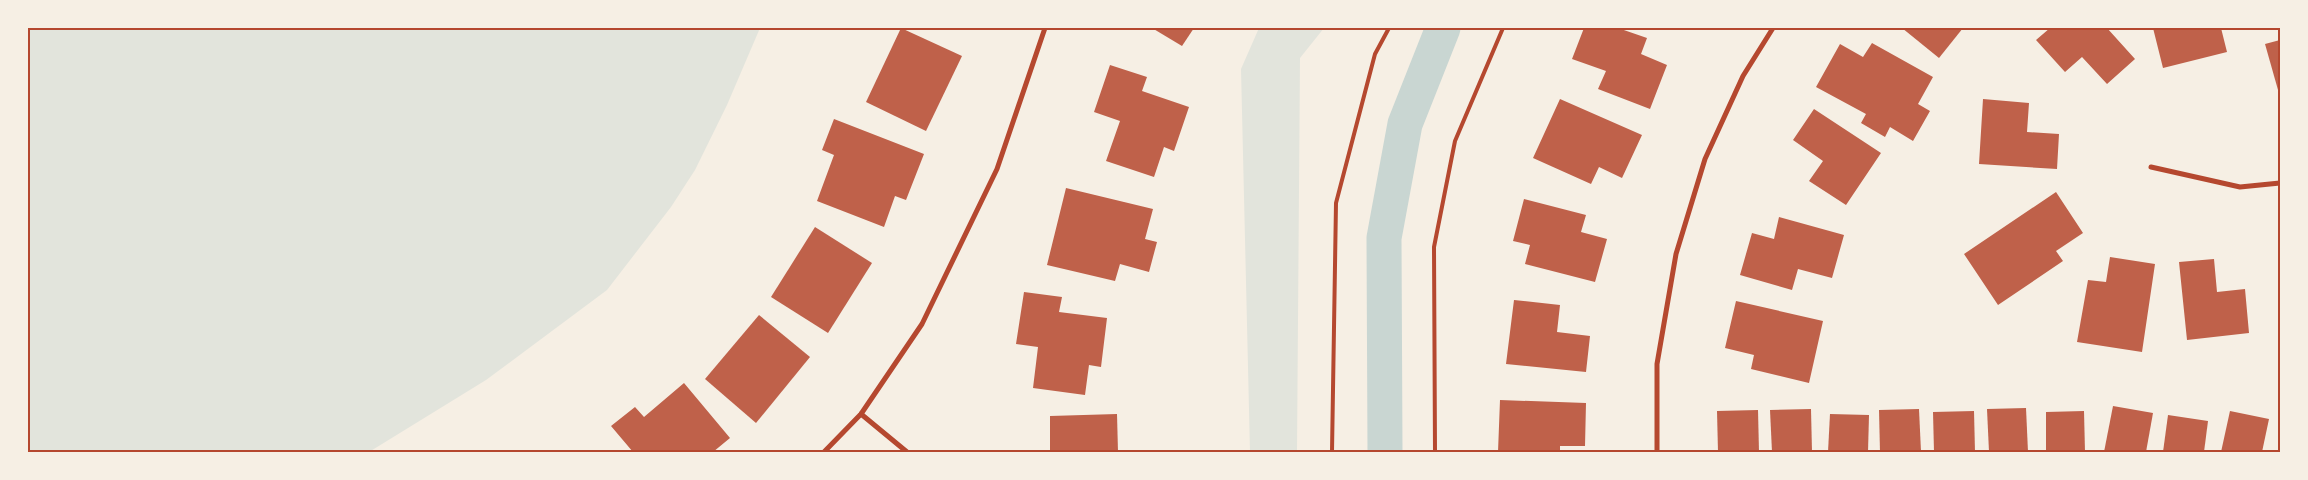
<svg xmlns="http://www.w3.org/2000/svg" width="2308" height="480" viewBox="0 0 2308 480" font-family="'IBM Plex Sans',sans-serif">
  <rect width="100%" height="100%" fill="#f6efe4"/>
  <g fill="#e2e4dc">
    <path d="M28,28H760L727,105L695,170L671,207L607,290L486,380L369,452H28Z"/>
    <path d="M1259,28H1324L1300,58L1297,452H1250L1241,69Z"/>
  </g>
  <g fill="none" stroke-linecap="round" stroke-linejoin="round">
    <path stroke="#c9d6d2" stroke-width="35" d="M1385,452L1384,238L1405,124L1443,28"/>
  </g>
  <g fill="#bf614a">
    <path d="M901,28L962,56L926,131L866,102Z"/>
    <path d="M1152,28H1194L1182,46Z"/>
    <path d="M1584,28H1618L1647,38L1641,54L1667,65L1650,109L1598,89L1606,71L1572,59Z"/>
    <path d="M1902,28H1963L1939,58Z"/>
    <path d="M2050,28H2107L2135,59L2107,84L2082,57L2065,72L2036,40Z"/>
    <path d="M2153,28H2221L2227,52L2163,68Z"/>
    <path d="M2280,40V97L2265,44Z"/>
    <path d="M1872,43L1933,77L1918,104L1930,111L1913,141L1890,127L1885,137L1861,123L1866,114L1816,87L1840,44L1863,57Z"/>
    <path d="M1110,65L1147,77L1142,91L1189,107L1174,151L1164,147L1154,177L1106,161L1120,121L1094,112Z"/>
    <path d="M1560,99L1642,135L1622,178L1599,167L1591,184L1533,158Z"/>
    <path d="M1983,99L2029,103L2027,132L2059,134L2057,169L1979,164Z"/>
    <path d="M1814,109L1881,153L1846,205L1809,181L1823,161L1793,140Z"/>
    <path d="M834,119L924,154L906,200L895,196L884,227L817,201L834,155L822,150Z"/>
    <path d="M1066,188L1153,209L1145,239L1157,242L1149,272L1120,264L1115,281L1047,265Z"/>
    <path d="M2056,192L2083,233L2056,251L2063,261L1998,305L1964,254Z"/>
    <path d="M1524,199L1586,215L1581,232L1607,239L1595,282L1525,264L1530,245L1513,241Z"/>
    <path d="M1779,217L1844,235L1832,278L1798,269L1792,290L1740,275L1752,233L1774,239Z"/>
    <path d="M815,227L872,263L828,333L771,297Z"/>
    <path d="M2110,257L2155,264L2142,352L2077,342L2088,280L2106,282Z"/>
    <path d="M2214,259L2217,292L2245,289L2249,333L2187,340L2179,262Z"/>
    <path d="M1024,292L1062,297L1059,312L1107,318L1101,367L1089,365L1085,395L1033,388L1038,347L1016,344Z"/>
    <path d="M1514,300L1560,305L1557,332L1590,336L1586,372L1506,364Z"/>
    <path d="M1736,301L1823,321L1809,383L1751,369L1754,355L1725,348Z"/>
    <path d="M759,315L810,357L756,423L705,379Z"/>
    <path d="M684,383L730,438L713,452H633L611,426L635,407L644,417Z"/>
    <path d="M1500,400L1586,403L1585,446H1560V452H1498Z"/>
    <path d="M2113,406L2153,413L2146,452H2104Z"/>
    <path d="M2026,408L2028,452H1989L1987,409Z"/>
    <path d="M1811,409L1812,452H1772L1770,410Z"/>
    <path d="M1919,409L1921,452H1880L1879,410Z"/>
    <path d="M1758,410L1759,452H1718L1717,411Z"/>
    <path d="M1974,411L1975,452H1934L1933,412Z"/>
    <path d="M2084,411L2085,452H2046V412Z"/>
    <path d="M2230,411L2269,419L2262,452H2221Z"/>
    <path d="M1117,414L1118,452H1050V416Z"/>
    <path d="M1830,414L1869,415L1868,452H1828Z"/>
    <path d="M2168,415L2208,421L2204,452H2163Z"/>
  </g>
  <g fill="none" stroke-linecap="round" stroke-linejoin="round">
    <g stroke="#b5482f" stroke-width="4">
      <path d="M1332,452L1336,203L1375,54L1389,28"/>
      <path d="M1435,452L1434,247L1455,141L1503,28"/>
    </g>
    <g stroke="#b5482f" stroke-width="5">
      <path d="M2151,167L2240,187L2280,183"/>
      <path d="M861,414L907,452"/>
      <path d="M824,452L861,414L922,324L997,169L1045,28"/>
      <path d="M1657,452V364L1676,254L1705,159L1743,76L1773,28"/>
    </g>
  </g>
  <rect width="2308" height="480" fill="none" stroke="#f6efe4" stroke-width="58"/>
  <rect x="29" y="29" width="2250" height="422" fill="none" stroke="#b5482f" stroke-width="2"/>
</svg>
